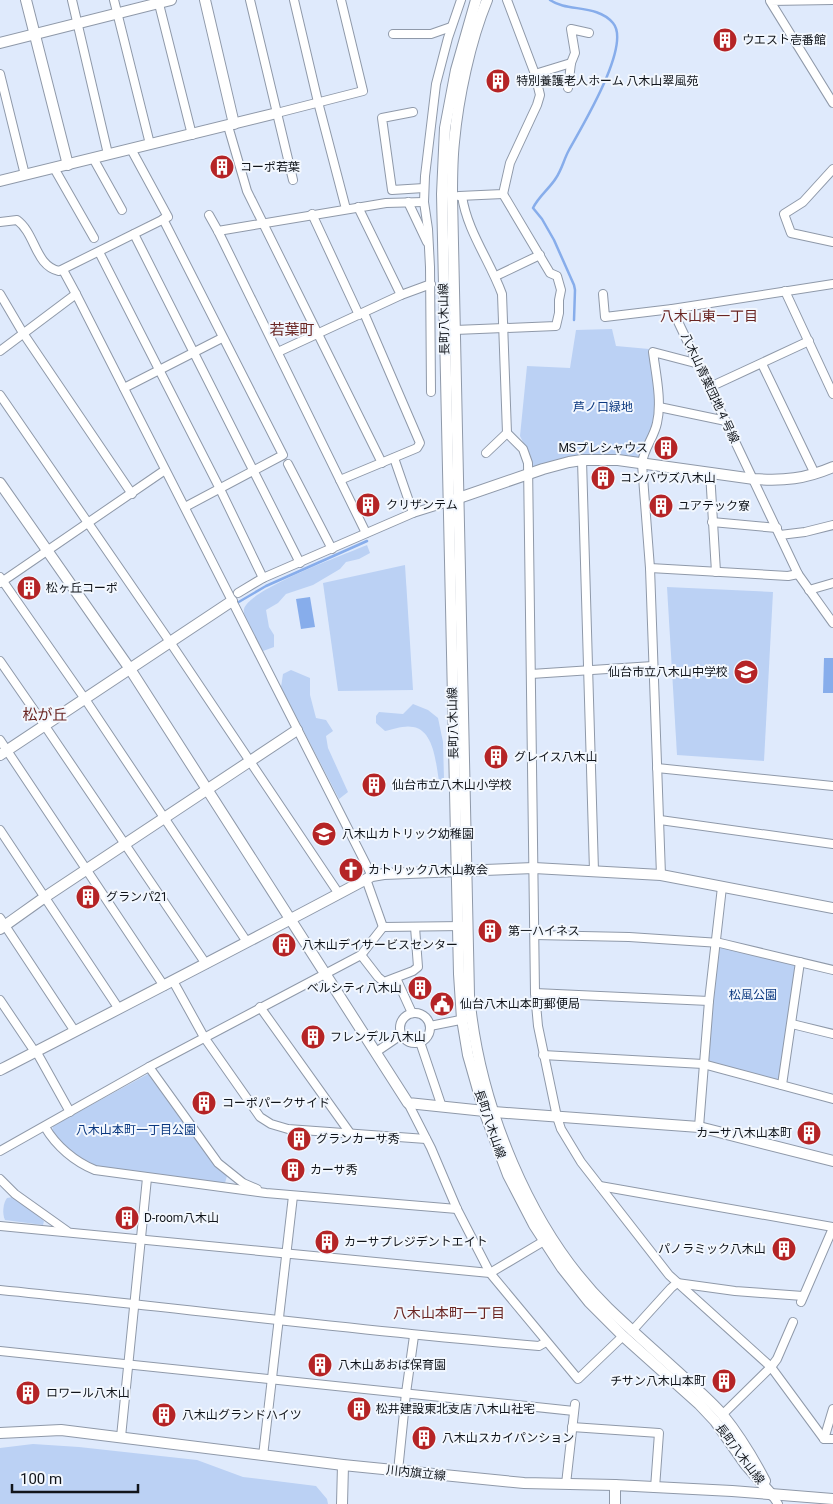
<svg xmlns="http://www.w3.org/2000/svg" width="833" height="1504" viewBox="0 0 833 1504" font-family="Roboto,'Noto Sans JP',sans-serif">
  <rect width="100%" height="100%" fill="#dfeafc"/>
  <g fill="#bbd1f4">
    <path d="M612,329L616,346L649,349L657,408L649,441L641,451L639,461L580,458L532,470L528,452L520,436L527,366L570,368L576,330Z"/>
    <path d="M367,545L370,553L359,559L346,562L340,569L313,585L286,594L278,603L266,610L269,627L274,635V647L263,651C258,642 242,618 244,609C249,589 346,554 367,545Z"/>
    <path d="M405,565L413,690L338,691L323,583Z"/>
    <path d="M667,587L773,592L764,761L677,755Z"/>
    <path d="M291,670L310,678V695L316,718L326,720L333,731L326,736L328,748L348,792L339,799L281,687L283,674Z"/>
    <path d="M413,704L428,710L438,718L443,742L444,779L439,781C436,764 434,730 413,727C405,725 393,729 385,731L376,723V716L379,712L403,714Z"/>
    <path d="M718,945L797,965L780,1082L705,1061Z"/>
    <path d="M148,1074L213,1163L227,1176L225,1183L107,1171L92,1167L68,1150L52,1131L53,1126Z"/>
    <path d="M13,1197L44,1221L43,1225L5,1220C2,1214 3,1203 7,1198Z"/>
    <path d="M33,1444L79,1447L197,1460L243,1477L316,1486L327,1499L328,1504H0V1448Z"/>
  </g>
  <g fill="#87adeb">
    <path d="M310,597L315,627L301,629L296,599Z"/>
    <path d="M824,658H833V693H823Z"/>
  </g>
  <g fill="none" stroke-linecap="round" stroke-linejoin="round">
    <g stroke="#87adeb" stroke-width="2.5">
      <path d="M550,0C567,12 597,4 613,23C632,45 581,128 569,150C564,159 562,169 556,178C550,188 538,197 533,208L542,219L554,240L574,285L575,290L574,320"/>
      <path d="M237,603L266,586L367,541"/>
    </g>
    <defs>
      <g id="minor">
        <path d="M72,0L108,154"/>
        <path d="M114,0L150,144"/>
        <path d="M158,0L192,135"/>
        <path d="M250,0L293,180"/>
        <path d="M294,0L318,102L346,209"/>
        <path d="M833,0L770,1L833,103"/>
        <path d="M393,34H431L451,27"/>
        <path d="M0,74L25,175"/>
        <path d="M535,74L571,63"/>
        <path d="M568,88L571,63L575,53L571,29L589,33"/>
        <path d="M413,112L382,118L392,190L424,188"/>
        <path d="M277,113L363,91L341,0"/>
        <path d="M228,126L247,191L382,463"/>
        <path d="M93,158L122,210"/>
        <path d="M54,168L94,238"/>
        <path d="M833,169L803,202L784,214L791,233L833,242"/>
        <path d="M459,196L503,194L510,163L537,105L540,95L535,74L507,0"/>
        <path d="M462,196C467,231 490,261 502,294L507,433L486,453"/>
        <path d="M408,202L427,242"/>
        <path d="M358,207L401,295"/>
        <path d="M312,214L359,315"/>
        <path d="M209,215L218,231L366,533"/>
        <path d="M163,219L283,455L185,507"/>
        <path d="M0,222L17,220C36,234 35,266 59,271L168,217L131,149"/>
        <path d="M218,231L386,203L424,202"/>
        <path d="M134,234L300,563"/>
        <path d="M99,252L220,489L263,578"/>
        <path d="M63,270L76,294"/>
        <path d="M496,276L540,255"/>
        <path d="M833,284L672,309L798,574L833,623"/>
        <path d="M785,291L833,394"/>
        <path d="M0,294L23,333L132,494"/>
        <path d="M603,294L605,317L672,309"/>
        <path d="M455,330L556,326L559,313V300L561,290L557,276L550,273L503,194"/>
        <path d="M0,351L76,294L372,876"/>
        <path d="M278,352L401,295L431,284"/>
        <path d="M762,364L815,474"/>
        <path d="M710,387L809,341"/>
        <path d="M124,388L222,338"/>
        <path d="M431,392L430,267L428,229L424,202L425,176L436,84L448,38L461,0"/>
        <path d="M0,395L170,642L339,894"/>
        <path d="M659,407L726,421"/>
        <path d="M507,433L523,449L528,463L535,993L538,1026L557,1117L561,1129L581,1162L669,1275L771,1367L824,1439H833"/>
        <path d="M394,458L413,513"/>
        <path d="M582,460L594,871"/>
        <path d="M288,464L332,549"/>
        <path d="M710,472L716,572"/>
        <path d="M340,480L417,448L420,443L364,313"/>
        <path d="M712,522L777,528"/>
        <path d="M780,535L805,532L833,525"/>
        <path d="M650,568L788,576L798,574"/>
        <path d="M0,577L85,699L247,942"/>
        <path d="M0,583L165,470"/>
        <path d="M809,590L833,583"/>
        <path d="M238,593L263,578L413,513L448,502"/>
        <path d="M0,661L45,726L206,964"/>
        <path d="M531,674L653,666"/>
        <path d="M0,740L164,986"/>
        <path d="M657,768L833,786"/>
        <path d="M660,820L833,844"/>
        <path d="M0,830L119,1009"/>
        <path d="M661,875L650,568L642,464C643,449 654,438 657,423C662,401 656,375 653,352L699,364"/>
        <path d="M366,879L383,927"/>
        <path d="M0,918L74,1030"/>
        <path d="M383,927L463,926"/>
        <path d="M535,935L629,937L720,943L833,970"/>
        <path d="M361,955L378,977L384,982L413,971L418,967L415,927"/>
        <path d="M396,978L412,1013"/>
        <path d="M173,981L204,1037L260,1117L271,1124L288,1129L426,1139"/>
        <path d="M535,993L709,1001"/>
        <path d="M0,1000L35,1052"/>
        <path d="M260,1007L350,1133"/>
        <circle cx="415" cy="1028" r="15"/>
        <path d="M792,1024L833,1034"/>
        <path d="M430,1026L465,1019"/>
        <path d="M420,1042L442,1107"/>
        <path d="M36,1051L70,1112"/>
        <path d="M376,1052L401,1035"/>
        <path d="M543,1055L703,1064L833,1099"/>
        <path d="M149,1067L218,1163L243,1183L257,1189"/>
        <path d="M782,1085L800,962"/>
        <path d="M408,1103L431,1148L457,1209L490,1273L578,1379L623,1336"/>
        <path d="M45,1127C56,1146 75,1162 95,1170L266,1193L457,1209"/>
        <path d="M699,1127L709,1001L722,887"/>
        <path d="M0,1151L149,1067L361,955L383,927"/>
        <path d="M0,1179L15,1194L67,1231"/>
        <path d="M600,1186L833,1227"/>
        <path d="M0,1226L490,1273L544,1241"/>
        <path d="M0,1290C180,1308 359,1331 539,1346L546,1342"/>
        <path d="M801,1302L833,1228"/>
        <path d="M632,1331L671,1288L677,1283L735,1291L803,1296"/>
        <path d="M0,1351L574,1411"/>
        <path d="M722,1415L771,1367L777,1359L793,1322"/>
        <path d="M572,1427L659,1433L655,1488"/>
        <path d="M121,1437L147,1178"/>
        <path d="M824,1439L833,1409"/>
        <path d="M263,1456L293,1196"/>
        <path d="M398,1471L406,1393L414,1336"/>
        <path d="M566,1484L575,1404"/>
        <path d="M772,1495L778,1504"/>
      </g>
      <g id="tertiary">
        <path d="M26,0L68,165"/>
        <path d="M205,0L234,124"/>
        <path d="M476,0L456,70L445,128L442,194L459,974L462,1019L468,1055L484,1111L508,1175L534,1225L562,1268L589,1302L623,1336L699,1404L715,1421L745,1464L772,1495"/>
        <path d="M487,0C470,41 458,98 454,142C452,160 452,178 452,196L469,995C479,1104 529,1231 608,1308C631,1330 655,1351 678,1372C693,1386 709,1399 722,1414C739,1435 753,1458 765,1481"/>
        <path d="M0,43L171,0"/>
        <path d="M0,181L277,113"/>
        <path d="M0,483L130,669L408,1103L494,1112L699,1127L833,1161"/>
        <path d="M453,500L543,469L569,462L582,460H618L754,479C784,481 805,479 833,467"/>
        <path d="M0,755L232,601"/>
        <path d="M0,929L45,897L297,730"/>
        <path d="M0,1070C124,1006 249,942 372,876L384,874L534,868L661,875L833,908"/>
        <path d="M0,1433L61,1430L343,1465L524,1483L615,1485L732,1491L833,1499"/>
        <path d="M342,1504L343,1465"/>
        <path d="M615,1504V1485"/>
      </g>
    </defs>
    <use href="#minor" stroke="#8f99a9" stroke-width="10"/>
    <use href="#tertiary" stroke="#8f99a9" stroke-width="12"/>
    <use href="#minor" stroke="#fff" stroke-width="8"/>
    <use href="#tertiary" stroke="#fff" stroke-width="10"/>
  </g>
  <defs>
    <symbol id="building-disc" viewBox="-11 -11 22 22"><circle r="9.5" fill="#b52426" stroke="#f2f7fe"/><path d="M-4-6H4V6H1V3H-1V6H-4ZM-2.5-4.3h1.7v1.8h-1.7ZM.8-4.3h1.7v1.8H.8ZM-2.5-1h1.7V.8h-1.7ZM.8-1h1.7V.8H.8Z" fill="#fff"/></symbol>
    <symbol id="school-disc" viewBox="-11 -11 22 22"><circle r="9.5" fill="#b52426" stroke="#f2f7fe"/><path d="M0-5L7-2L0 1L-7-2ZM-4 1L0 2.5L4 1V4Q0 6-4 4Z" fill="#fff"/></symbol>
    <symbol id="church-disc" viewBox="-11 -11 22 22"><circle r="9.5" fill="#b52426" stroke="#f2f7fe"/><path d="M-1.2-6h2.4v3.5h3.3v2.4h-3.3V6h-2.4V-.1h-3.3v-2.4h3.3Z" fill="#fff"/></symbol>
    <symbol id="civic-disc" viewBox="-11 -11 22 22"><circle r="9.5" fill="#b52426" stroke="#f2f7fe"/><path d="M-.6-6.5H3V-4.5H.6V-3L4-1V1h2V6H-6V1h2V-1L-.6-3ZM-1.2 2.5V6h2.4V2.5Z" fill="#fff"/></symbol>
  </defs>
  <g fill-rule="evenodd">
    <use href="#building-disc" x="711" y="26" width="28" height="28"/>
    <use href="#building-disc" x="484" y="67" width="28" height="28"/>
    <use href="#building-disc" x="208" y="153" width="28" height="28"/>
    <use href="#building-disc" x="652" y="434" width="28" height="28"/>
    <use href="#building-disc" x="589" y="464" width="28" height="28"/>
    <use href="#building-disc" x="354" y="491" width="28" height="28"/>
    <use href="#building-disc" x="647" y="492" width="28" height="28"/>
    <use href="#building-disc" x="15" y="574" width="28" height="28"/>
    <use href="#school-disc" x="732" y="658" width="28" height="28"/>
    <use href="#building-disc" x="482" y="743" width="28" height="28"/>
    <use href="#building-disc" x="360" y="771" width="28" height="28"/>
    <use href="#school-disc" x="310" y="820" width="28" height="28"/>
    <use href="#church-disc" x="337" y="856" width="28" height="28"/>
    <use href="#building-disc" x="74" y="883" width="28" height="28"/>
    <use href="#building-disc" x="476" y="917" width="28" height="28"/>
    <use href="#building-disc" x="270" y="931" width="28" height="28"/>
    <use href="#building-disc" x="406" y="974" width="28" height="28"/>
    <use href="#civic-disc" x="428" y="990" width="28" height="28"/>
    <use href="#building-disc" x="299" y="1023" width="28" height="28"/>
    <use href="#building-disc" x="190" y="1089" width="28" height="28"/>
    <use href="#building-disc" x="795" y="1119" width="28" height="28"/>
    <use href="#building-disc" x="285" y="1125" width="28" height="28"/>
    <use href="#building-disc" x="279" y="1156" width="28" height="28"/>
    <use href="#building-disc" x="113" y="1204" width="28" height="28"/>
    <use href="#building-disc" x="313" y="1228" width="28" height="28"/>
    <use href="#building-disc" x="770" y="1235" width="28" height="28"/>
    <use href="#building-disc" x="306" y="1351" width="28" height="28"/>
    <use href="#building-disc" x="710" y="1367" width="28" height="28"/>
    <use href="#building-disc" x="14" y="1379" width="28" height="28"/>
    <use href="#building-disc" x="345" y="1395" width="28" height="28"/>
    <use href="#building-disc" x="150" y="1401" width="28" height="28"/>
    <use href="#building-disc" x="410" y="1424" width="28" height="28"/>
  </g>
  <g text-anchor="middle" stroke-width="4" stroke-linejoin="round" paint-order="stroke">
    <g font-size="12" fill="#11151b" stroke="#f2f7fe" text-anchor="start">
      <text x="742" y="44">ウエスト壱番館</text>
      <text x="516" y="85">特別養護老人ホーム 八木山翠風苑</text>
      <text x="240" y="171">コーポ若葉</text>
      <text x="648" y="452" text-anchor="end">MSプレシャウス</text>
      <text x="620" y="482">コンバウズ八木山</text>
      <text x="386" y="509">クリザンテム</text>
      <text x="678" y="510">ユアテック寮</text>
      <text x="46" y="592">松ヶ丘コーポ</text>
      <text x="728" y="676" text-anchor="end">仙台市立八木山中学校</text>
      <text x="514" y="761">グレイス八木山</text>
      <text x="392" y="789">仙台市立八木山小学校</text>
      <text x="342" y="838">八木山カトリック幼稚園</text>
      <text x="368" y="874">カトリック八木山教会</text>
      <text x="106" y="901">グランパ21</text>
      <text x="508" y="935">第一ハイネス</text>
      <text x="302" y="949">八木山デイサービスセンター</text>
      <text x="402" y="992" text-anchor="end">ベルシティ八木山</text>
      <text x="460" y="1008">仙台八木山本町郵便局</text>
      <text x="330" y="1041">フレンデル八木山</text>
      <text x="222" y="1107">コーポパークサイド</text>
      <text x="792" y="1137" text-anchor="end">カーサ八木山本町</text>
      <text x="316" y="1143">グランカーサ秀</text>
      <text x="310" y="1174">カーサ秀</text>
      <text x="144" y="1222">D-room八木山</text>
      <text x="344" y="1246">カーサプレジデントエイト</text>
      <text x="766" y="1253" text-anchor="end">パノラミック八木山</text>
      <text x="338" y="1369">八木山あおば保育園</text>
      <text x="706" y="1385" text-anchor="end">チサン八木山本町</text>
      <text x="46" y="1397">ロワール八木山</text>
      <text x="376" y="1413">松井建設東北支店 八木山社宅</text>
      <text x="182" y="1419">八木山グランドハイツ</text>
      <text x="442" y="1442">八木山スカイパンション</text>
    </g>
    <g font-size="12" fill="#11151b" stroke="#f2f7fe">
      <text transform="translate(444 319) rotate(-91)" y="4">長町八木山線</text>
      <text transform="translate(710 388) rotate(65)" y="4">八木山青葉団地４号線</text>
      <text transform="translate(453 723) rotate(-91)" y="4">長町八木山線</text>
      <text transform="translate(490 1124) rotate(71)" y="4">長町八木山線</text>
      <text transform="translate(740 1454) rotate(53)" y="4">長町八木山線</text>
      <text transform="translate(416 1473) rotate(6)" y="4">川内旗立線</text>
    </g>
    <g font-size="12" fill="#09377f" stroke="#f2f7fe">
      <text x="603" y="411">芦ノ口緑地</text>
      <text x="753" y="999">松風公園</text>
      <text x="136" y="1134">八木山本町一丁目公園</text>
    </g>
    <g font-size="14" fill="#6a2522" stroke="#f2f7fe">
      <text x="709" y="321">八木山東一丁目</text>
      <text x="449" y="1318">八木山本町一丁目</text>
    </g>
    <g font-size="15" fill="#6a2522" stroke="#f2f7fe">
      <text x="292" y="335">若葉町</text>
      <text x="45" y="720">松が丘</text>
    </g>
  </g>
  <path d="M12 1484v8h126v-8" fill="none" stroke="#11151b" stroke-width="2.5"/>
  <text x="20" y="1484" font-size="15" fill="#11151b" stroke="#f2f7fe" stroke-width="4" paint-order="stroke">100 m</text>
</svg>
